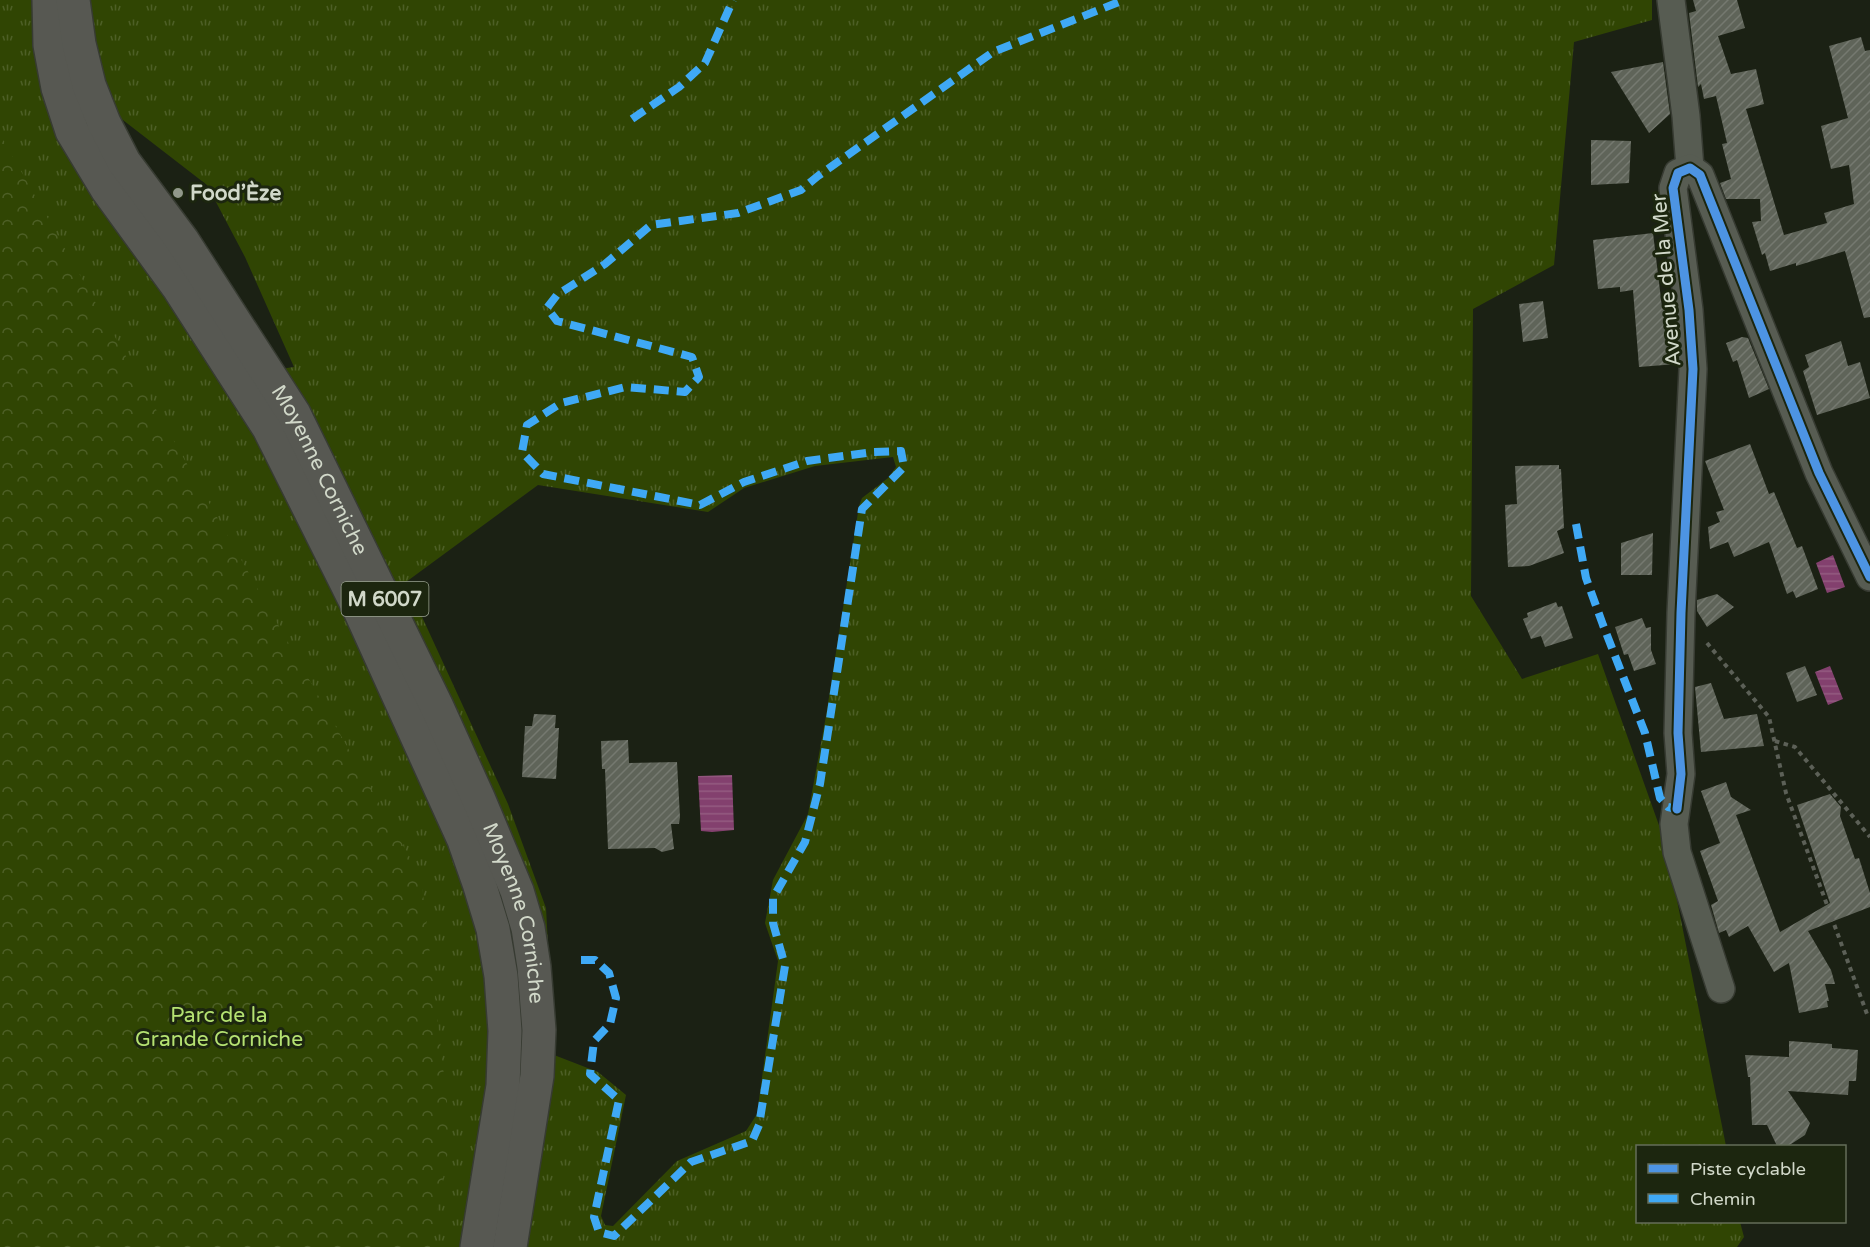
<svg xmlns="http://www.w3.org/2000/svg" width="1870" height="1247" viewBox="0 0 1870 1247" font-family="'Varela Round',sans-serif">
  <defs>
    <pattern id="grass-tufts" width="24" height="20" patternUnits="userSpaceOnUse" patternTransform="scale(1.5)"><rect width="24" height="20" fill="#304503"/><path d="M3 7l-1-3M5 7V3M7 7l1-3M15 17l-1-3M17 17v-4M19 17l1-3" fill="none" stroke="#4d5f26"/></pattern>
    <pattern id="forest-crowns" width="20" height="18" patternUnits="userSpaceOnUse" patternTransform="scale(1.5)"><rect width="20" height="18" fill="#304503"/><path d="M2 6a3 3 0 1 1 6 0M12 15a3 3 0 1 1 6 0" fill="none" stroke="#4d5f26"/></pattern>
    <pattern id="water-rules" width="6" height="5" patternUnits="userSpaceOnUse" patternTransform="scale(1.5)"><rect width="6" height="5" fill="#83406e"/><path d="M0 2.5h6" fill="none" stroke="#945b81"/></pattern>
    <pattern id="building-hatch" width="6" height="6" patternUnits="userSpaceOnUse" patternTransform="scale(1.5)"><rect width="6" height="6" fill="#5f6459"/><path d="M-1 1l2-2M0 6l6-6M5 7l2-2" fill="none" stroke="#757970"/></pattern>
  </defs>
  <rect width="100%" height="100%" fill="#1b2114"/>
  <path fill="url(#grass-tufts)" fill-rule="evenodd" d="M0,0H1652V20L1574,42L1554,265L1473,309L1471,596L1522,679L1598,654L1666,845L1726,1146H1638V1222H1740L1744,1237L1737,1247H0ZM119,117L207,185L245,257L294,367L280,369L158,191ZM893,457L896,467L888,478L862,498L859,506L826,716L808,814L773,880L765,923L778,961L757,1114L746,1131L677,1161L613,1226L605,1225L601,1216L626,1095L598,1072L554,1055L546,908L508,804L406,582L538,485L708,512L744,488L815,466Z"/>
  <path fill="url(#forest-crowns)" d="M0,134L421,877L451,1136L430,1247H0Z"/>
  <g fill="url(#water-rules)">
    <path d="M1833,555L1845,587L1827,593L1816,563Z"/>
    <path d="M1830,666L1843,699L1828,705L1815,672Z"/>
    <path d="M732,775L734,830L712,832L701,831L698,776Z"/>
  </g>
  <g fill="url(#building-hatch)">
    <path d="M1693,0H1737L1745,28L1718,36L1731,74L1756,69L1764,104L1746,109L1784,235L1827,223L1824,213L1854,204L1849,165L1831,169L1821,126L1848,118L1829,46L1861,37L1865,51L1870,50V317L1864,318L1845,251L1796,266V263L1770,271L1765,253L1762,255L1752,222L1761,221L1760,199H1726L1720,183L1731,179L1722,144L1727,143L1716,96L1704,99L1701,84L1698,87L1689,13L1696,11Z"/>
    <path d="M1663,62L1670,114L1649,133L1611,72Z"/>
    <path d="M1591,140L1631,141L1629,183L1591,185Z"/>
    <path d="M1653,233L1662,307H1673L1677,364L1639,367L1633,290L1620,292V287L1598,289L1593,240Z"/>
    <path d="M1543,301L1548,338L1523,342L1519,304Z"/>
    <path d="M1742,337L1748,338L1769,389L1749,398L1737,360L1733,362L1726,343Z"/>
    <path d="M1841,341L1848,366L1860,362L1870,398L1817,415L1803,371L1809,367L1805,355Z"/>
    <path d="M1750,444L1769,494L1774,492L1797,548L1802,546L1818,589L1796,598L1793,591L1787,594L1769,542L1734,557L1728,542L1710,549L1708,527L1720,522L1716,512L1724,510L1705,461Z"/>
    <path d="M1559,465V469H1561L1564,528L1557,531L1564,553L1529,566L1508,567L1505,505L1517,504L1515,466Z"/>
    <path d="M1653,533L1652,575H1621V543Z"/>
    <path d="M1717,594L1734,607L1707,627L1697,611V600Z"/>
    <path d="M1556,602L1558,607L1562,606L1573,638L1545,647L1541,636L1531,639L1523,619L1528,617L1527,613Z"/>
    <path d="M1642,618L1646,628L1651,627V650L1656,664L1634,671L1628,654L1624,655L1615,627Z"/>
    <path d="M1805,666L1817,695L1797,702L1786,673Z"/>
    <path d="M1711,683L1724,719L1757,714L1764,746L1701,752L1695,687Z"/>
    <path d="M534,714L556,715L555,728H559L556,779L522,777L525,726H532Z"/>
    <path d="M628,740L629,763L677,762L680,817L679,824H671L674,849L662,852L655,848L608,849L605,769H602L601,741Z"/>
    <path d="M1726,782L1731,797L1751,810L1736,815L1780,932L1830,903L1797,805L1830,794L1841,807L1840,816L1855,859L1859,858L1870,893V907L1808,931L1831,970L1835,984H1825L1829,1001H1827L1828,1007L1799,1013L1789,963L1774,972L1748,926L1729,937L1726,930L1719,933L1711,905L1718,901L1700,851L1720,843L1701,791Z"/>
    <path d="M1789,1041L1832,1044V1048L1858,1050L1856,1081H1849L1848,1095L1788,1091L1810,1123L1805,1135L1788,1146H1777L1767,1125H1752L1750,1077H1748L1745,1055L1789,1057Z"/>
  </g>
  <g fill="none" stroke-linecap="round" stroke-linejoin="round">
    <defs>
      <g id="minor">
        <path d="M1671,0L1686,116L1690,168"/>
        <path d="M1721,989L1677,852L1674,824L1681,774L1678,733L1681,613L1693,369L1689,310L1673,188L1678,173L1690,168L1700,175L1819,473L1870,577"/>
      </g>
      <g id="major">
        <path d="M49,0L50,45L58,88L72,131L107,189L179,288L269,428L358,606L464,840L479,883L493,929L501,976L505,1031L503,1086L477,1247"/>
        <path id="s1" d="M73,0L79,44L89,85L104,123L124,162L182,240L294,414L437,707L479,800L517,891L528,928L534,967L539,1030L537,1076L510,1247"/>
      </g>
    </defs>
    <use href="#minor" stroke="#373b32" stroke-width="30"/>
    <use href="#major" stroke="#373b32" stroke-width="36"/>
    <g stroke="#5c6057" stroke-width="4" stroke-dasharray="4.5 4.5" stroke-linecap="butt">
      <path d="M1707,643L1769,717L1786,793L1867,1014"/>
      <path d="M1775,741L1795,747L1870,837"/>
    </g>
    <use href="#minor" stroke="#575c52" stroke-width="27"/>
    <use href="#major" stroke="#575852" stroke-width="33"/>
    <g stroke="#3fa9f5" stroke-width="8" stroke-dasharray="15 8" stroke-linecap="butt">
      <path d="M632,119L679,87L705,63L733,0"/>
      <path d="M1576,524L1586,578L1603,625L1645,733L1660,798L1668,807L1677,809"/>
      <path d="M581,960H595L609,973L616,998L610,1024L594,1041L590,1074L619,1100L594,1217L599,1232L614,1236L691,1162L752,1141L759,1125L785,966L773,923V898L805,842L820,784L862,509L904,467L901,451L873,452L807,461L744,482L700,505L543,474L522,452L527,425L561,403L626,387L685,392L699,377L692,357L557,321L547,308L557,295L605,264L651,225L738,213L801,190L818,176L993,52L1124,0"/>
    </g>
    <defs>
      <path id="cycleway" d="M1677,809L1681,774L1678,733L1681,613L1693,369L1689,310L1673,188L1678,173L1690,168L1700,175L1819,473L1870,577"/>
    </defs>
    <use href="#cycleway" stroke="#1c260f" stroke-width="13"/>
    <use href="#cycleway" stroke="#4d94e3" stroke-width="9"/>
  </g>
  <circle fill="#91988a" stroke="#1c260f" stroke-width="2" cx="178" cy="193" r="6"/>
  <g text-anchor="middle" stroke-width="6" stroke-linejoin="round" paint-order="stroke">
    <rect fill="#1c260f" stroke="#9ba391" stroke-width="1.5" x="341.5" y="582" width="87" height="34" rx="4.5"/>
    <g font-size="20" font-weight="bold" fill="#d1d8c9">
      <text x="385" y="606">M 6007</text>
    </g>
    <g font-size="21" font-weight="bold" fill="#d1d8c9" stroke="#1c260f" text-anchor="start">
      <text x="190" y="200">Food’Èze</text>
    </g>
    <g font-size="21" fill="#d1d8c9" stroke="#1c260f">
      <text transform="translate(1666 280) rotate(-95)" y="7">Avenue de la Mer</text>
      <text dy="7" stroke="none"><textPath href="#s1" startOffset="537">Moyenne Corniche</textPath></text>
      <text dy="7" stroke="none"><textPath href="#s1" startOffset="1023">Moyenne Corniche</textPath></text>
    </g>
    <g font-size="21" fill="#b5e272" stroke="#1c260f">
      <text x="219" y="1022">Parc de la<tspan x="219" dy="24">Grande Corniche</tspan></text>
    </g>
  </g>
  <rect x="1636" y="1145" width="210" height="78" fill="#1c260f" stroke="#646d59" stroke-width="1.5"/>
  <rect x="1648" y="1164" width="30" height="9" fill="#4d94e3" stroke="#646d59" stroke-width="1.5"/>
  <text x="1690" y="1175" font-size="18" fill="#d1d8c9">Piste cyclable</text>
  <rect x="1648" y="1194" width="30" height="9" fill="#3fa9f5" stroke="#646d59" stroke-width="1.5"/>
  <text x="1690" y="1205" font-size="18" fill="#d1d8c9">Chemin</text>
</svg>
